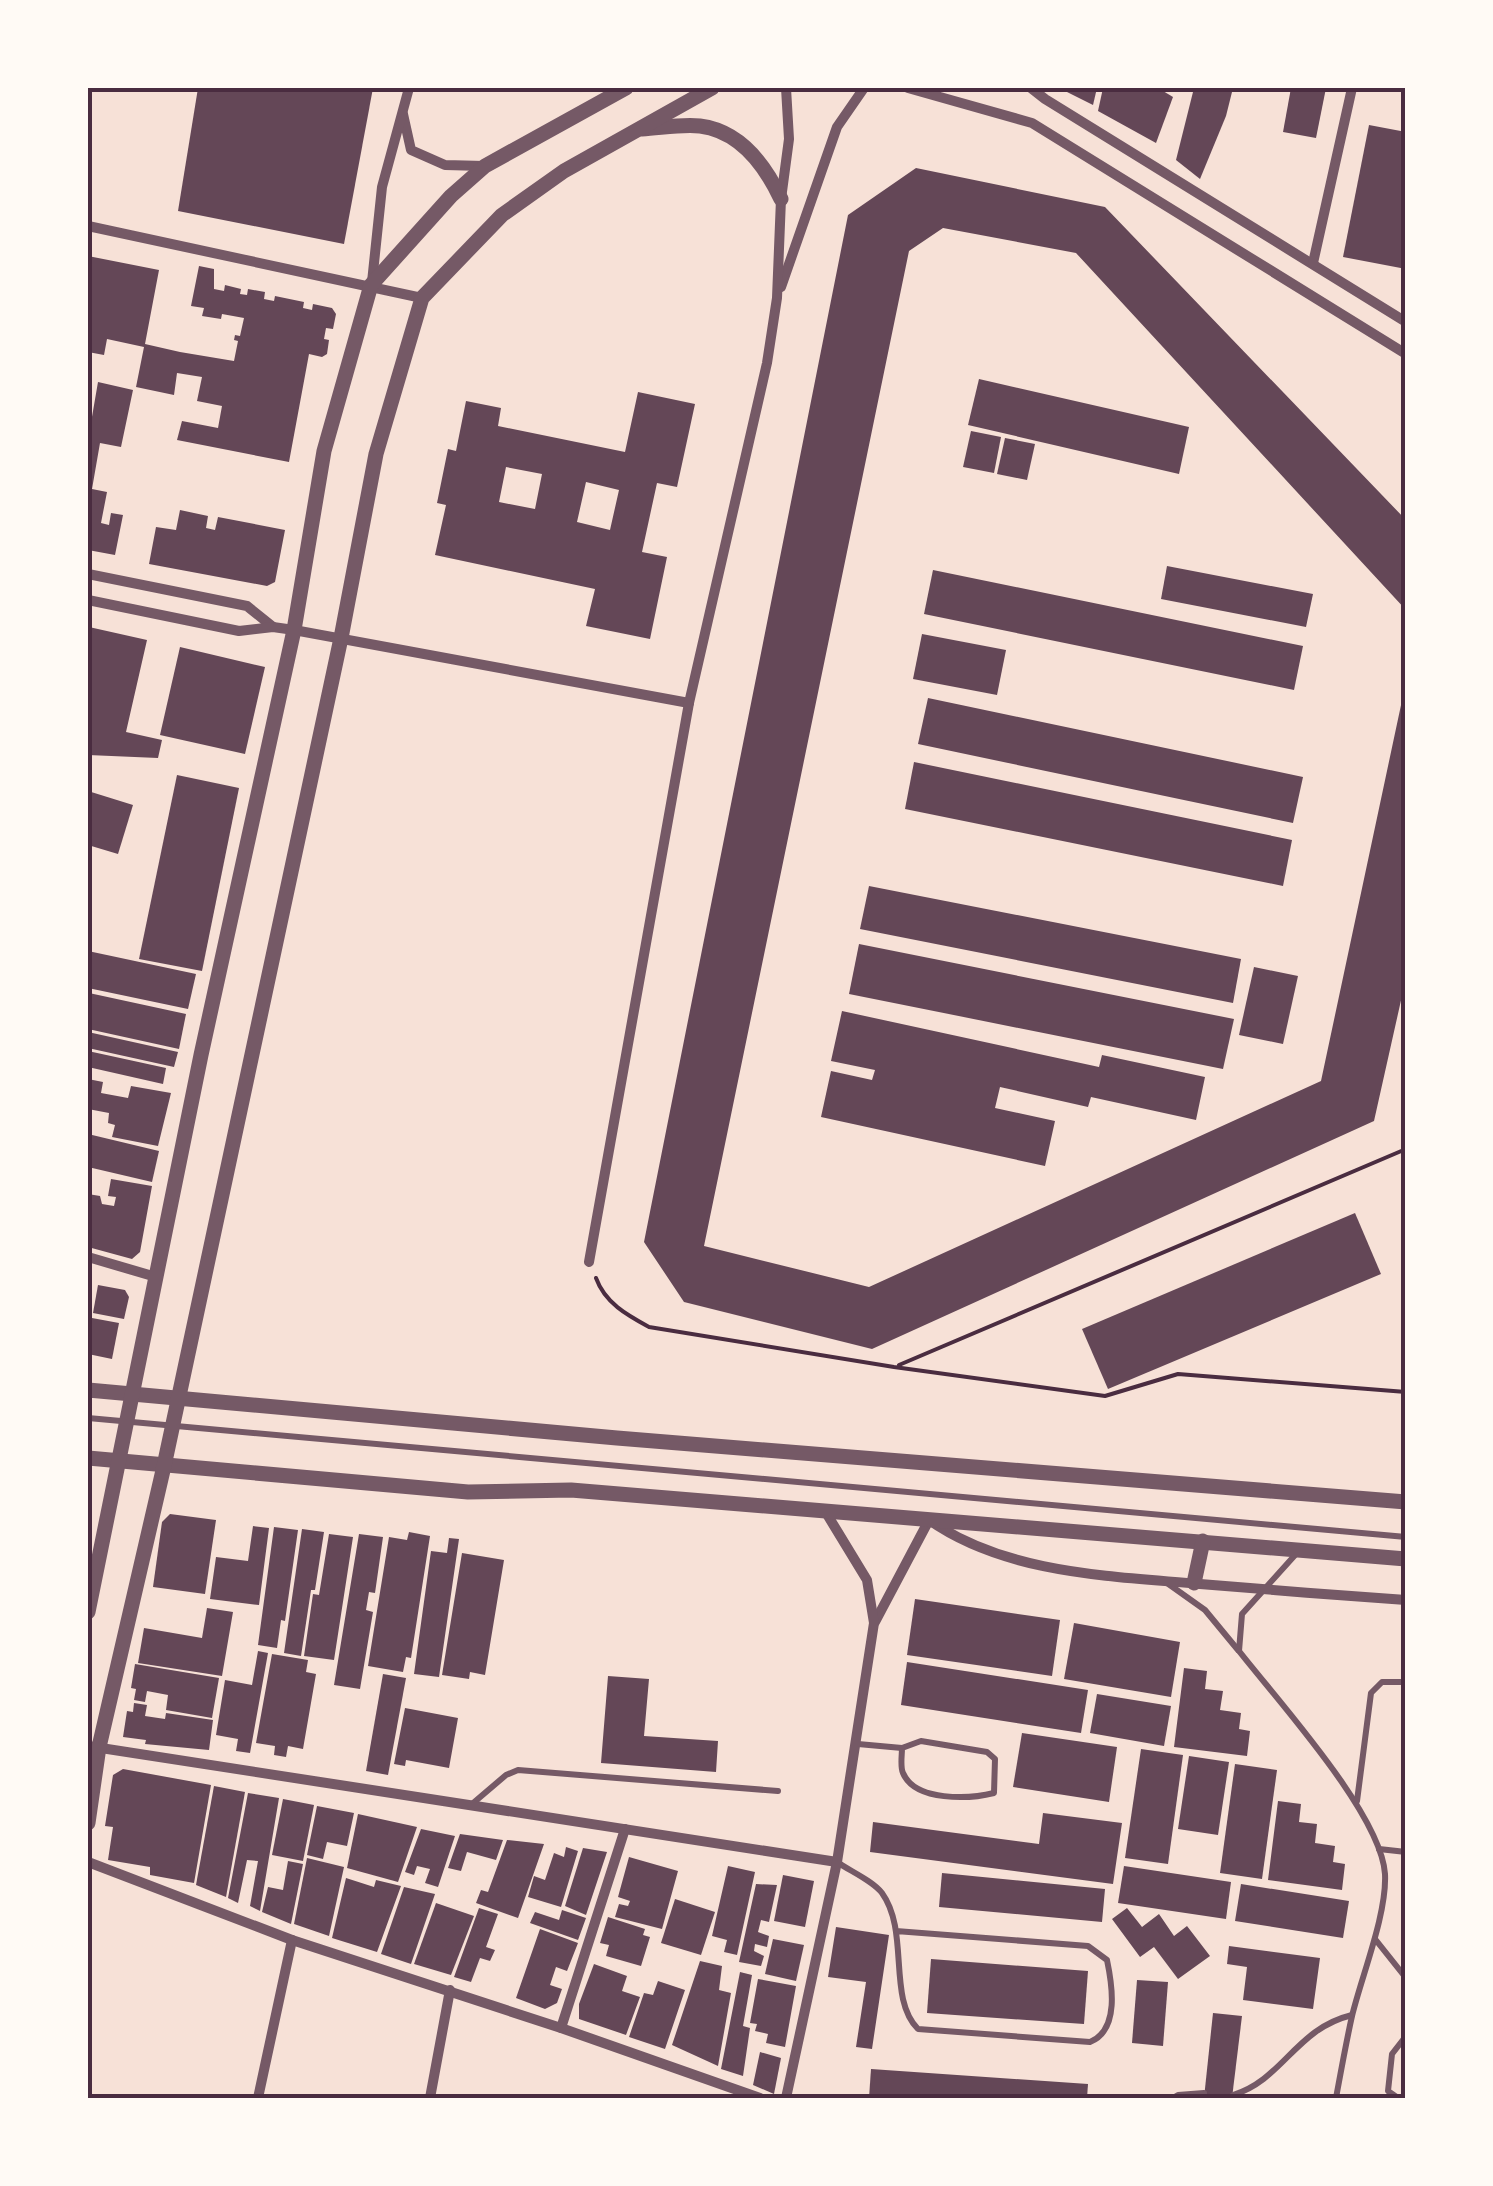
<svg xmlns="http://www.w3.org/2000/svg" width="1493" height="2186" viewBox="0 0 1493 2186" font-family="Manrope,sans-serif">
  <rect width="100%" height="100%" fill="#f7e1d7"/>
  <g fill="#644757" fill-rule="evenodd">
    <path d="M198,88H373L344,244L178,211Z"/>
    <path d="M1059,88H1097L1093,105Z"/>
    <path d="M1103,88H1158L1173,97L1156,143L1098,111Z"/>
    <path d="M1194,88H1233L1226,116L1200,179L1176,160Z"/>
    <path d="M1291,88H1326L1316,138L1283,132Z"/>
    <path d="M1369,125L1406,132V269L1343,257Z"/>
    <path d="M916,168L1105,207L1406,520V610L1076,253L943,228L909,251L704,1246L869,1287L1321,1081L1404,691L1406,978L1374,1121L872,1349L684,1302L644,1242L848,215Z"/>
    <path d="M88,256L159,270L145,344L180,352L234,361L238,341L234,340L235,335L240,336L244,318L222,314L221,319L202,316L204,308L191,306L199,266L214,269V289L224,291L225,285L241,289L240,294L247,295L248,289L265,292L264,299L274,301L275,296L304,302L303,308L312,310L313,304L332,308L336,314L333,329L326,328L324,339L329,340L327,354L322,357L309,354L289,462L177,440L182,421L218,428L222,406L197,401L202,377L177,373L174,395L136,387L144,347L107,339L104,355L88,352Z"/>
    <path d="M979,379L1189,427L1179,474L968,425Z"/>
    <path d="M98,382L133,390L121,447L100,443L92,489L107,492L101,523L109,525L111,513L123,515L115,555L88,550V440Z"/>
    <path d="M638,392L695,404L677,487L657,483L642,552L667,557L650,639L586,626L595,589L435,555L446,505L437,503L448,449L456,451L466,401L501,408L498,426L625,452ZM506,467L542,474L535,509L499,502ZM586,482L619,490L610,530L577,522Z"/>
    <path d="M971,431L1001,437L994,473L963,467Z"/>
    <path d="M1005,438L1035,444L1027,480L997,474Z"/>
    <path d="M180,510L208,516L206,528L215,530L218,517L285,530L275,582L267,586L149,564L156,527L176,530Z"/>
    <path d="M1167,566L1313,594L1306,627L1161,599Z"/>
    <path d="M933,570L1303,646L1294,690L924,614Z"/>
    <path d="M89,627L147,640L126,732L162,740L158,758L88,755Z"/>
    <path d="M922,634L1006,650L997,695L913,679Z"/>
    <path d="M180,647L265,667L245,754L160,735Z"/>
    <path d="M928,698L1303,777L1293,823L918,744Z"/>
    <path d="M914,762L1292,840L1283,886L905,809Z"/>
    <path d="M177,775L239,788L202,971L139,959Z"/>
    <path d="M88,791L133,805L118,854L88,845Z"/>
    <path d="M869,886L1241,959L1233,1003L860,929Z"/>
    <path d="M859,944L1234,1019L1223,1069L849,994Z"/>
    <path d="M88,951L196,974L188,1009L88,988Z"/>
    <path d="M1254,967L1298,976L1283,1044L1239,1035Z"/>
    <path d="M89,993L186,1014L179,1049L88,1029Z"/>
    <path d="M842,1011L1099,1067L1102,1055L1205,1077L1196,1120L1091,1097L1088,1107L1000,1087L995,1108L1055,1121L1045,1166L821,1117L831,1071L872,1080L875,1070L831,1061Z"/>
    <path d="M88,1032L178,1052L174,1067L88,1048Z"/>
    <path d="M88,1051L166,1068L163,1084L88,1067Z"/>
    <path d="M88,1079L103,1082L101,1093L128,1098L131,1086L171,1093L158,1146L112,1137L115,1125L108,1123L109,1113L88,1109Z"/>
    <path d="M88,1134L159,1151L152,1182L88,1167Z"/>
    <path d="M111,1179L152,1186L140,1252L132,1259L88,1247V1194L100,1196L102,1204L114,1206L116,1197L108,1196Z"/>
    <path d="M1355,1213L1381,1274L1108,1389L1082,1329Z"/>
    <path d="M98,1285L125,1290L129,1297L124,1319L93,1313Z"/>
    <path d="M92,1318L119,1323L112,1359L88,1354Z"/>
    <path d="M170,1514L216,1520L205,1594L153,1587L162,1522Z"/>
    <path d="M253,1526L269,1528L259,1605L210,1599L216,1557L248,1561Z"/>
    <path d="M274,1527L298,1530L285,1621L281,1620L277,1648L258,1645Z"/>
    <path d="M302,1529L324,1532L315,1590H311L301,1656L284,1653Z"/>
    <path d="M409,1532L430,1536L411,1658L406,1657L403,1672L368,1666L389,1537L407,1540Z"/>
    <path d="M329,1534L353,1537L334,1660L304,1656L313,1594L319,1595Z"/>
    <path d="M359,1534L383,1537L375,1593L369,1592L366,1610L373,1612L360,1689L334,1685Z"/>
    <path d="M449,1538L459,1539L439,1677L414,1674L431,1551L447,1553Z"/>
    <path d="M462,1553L504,1560L485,1675L470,1672L469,1679L442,1675Z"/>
    <path d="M915,1599L1060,1620L1052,1676L907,1655Z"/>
    <path d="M207,1608L233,1612L222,1676L138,1663L144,1628L202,1638Z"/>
    <path d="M1074,1623L1180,1642L1171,1697L1064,1679Z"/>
    <path d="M258,1651L268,1653L250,1753L236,1751L238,1739L216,1735L225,1680L252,1685Z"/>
    <path d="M272,1654L308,1660L306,1672L316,1674L303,1749L288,1746L286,1757L274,1755L275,1746L256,1743Z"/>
    <path d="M907,1662L1088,1690L1081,1733L901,1705Z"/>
    <path d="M135,1664L219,1678L212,1718L166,1710L168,1695L147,1691L145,1702L134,1700L136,1689L131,1688Z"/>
    <path d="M1184,1668L1207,1671L1205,1689L1223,1691L1220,1710L1241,1713L1239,1729L1250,1731L1247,1756L1174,1747Z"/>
    <path d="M383,1674L406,1678L388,1775L366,1771Z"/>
    <path d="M608,1676L649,1679L644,1736L718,1741L716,1772L601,1763Z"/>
    <path d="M1097,1694L1171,1706L1164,1746L1090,1733Z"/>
    <path d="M134,1703L147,1705L145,1716L165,1719L166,1713L213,1720L209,1750L145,1744L146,1740L123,1737L127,1711L133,1712Z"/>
    <path d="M405,1708L458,1718L449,1768L406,1760L405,1766L394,1764Z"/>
    <path d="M1022,1733L1117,1747L1109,1802L1013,1787Z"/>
    <path d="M1141,1749L1183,1755L1168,1864L1125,1858Z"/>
    <path d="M1189,1756L1229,1762L1218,1835L1178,1829Z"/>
    <path d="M1235,1764L1277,1770L1262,1879L1220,1873Z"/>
    <path d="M123,1769L211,1785L194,1883L150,1875V1867L108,1860L113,1827L105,1826L113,1775Z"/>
    <path d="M214,1786L245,1792L226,1897L196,1885Z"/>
    <path d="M248,1793L279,1798L260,1911L250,1906L258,1861L247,1860L238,1903L228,1898Z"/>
    <path d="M283,1799L314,1805L303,1861L272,1855Z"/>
    <path d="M1278,1801L1301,1804L1299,1822L1317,1824L1315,1843L1335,1846L1333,1862L1345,1864L1342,1890L1268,1880Z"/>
    <path d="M317,1806L354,1813L347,1846L327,1842L323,1859L307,1855Z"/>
    <path d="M1043,1813L1122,1823L1113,1884L870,1852L873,1822L1039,1844Z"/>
    <path d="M358,1814L417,1827L398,1882L347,1868Z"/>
    <path d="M421,1829L455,1836L438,1887L425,1883L430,1869L417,1866L414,1875L405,1872Z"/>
    <path d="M460,1834L503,1840L496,1860L467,1852L461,1871L448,1868Z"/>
    <path d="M507,1840L544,1844L518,1918L476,1903L481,1890L488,1892Z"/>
    <path d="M566,1847L578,1851L561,1907L528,1897L534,1876L545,1880L554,1853L564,1857Z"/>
    <path d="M583,1848L607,1852L586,1915L565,1906Z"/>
    <path d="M629,1857L678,1871L662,1929L615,1917L619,1904L628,1906L630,1901L618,1897Z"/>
    <path d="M307,1858L344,1867L329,1936L294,1924Z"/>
    <path d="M288,1861L303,1864L291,1924L262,1912L268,1887L283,1890Z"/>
    <path d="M728,1866L755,1872L737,1955L724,1952L727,1940L712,1936Z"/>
    <path d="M1124,1866L1231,1882L1226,1919L1118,1903Z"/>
    <path d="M942,1873L1105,1889L1102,1922L939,1907Z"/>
    <path d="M783,1875L814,1881L805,1927L774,1921Z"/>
    <path d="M346,1878L374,1887L376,1880L401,1886L377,1952L332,1938Z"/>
    <path d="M756,1884L777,1885L769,1922L761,1920L758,1932L769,1936L767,1947L755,1944L754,1951L764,1956L761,1966L739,1962Z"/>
    <path d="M1241,1884L1349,1901L1343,1938L1235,1921Z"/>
    <path d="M404,1887L435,1894L411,1964L381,1954Z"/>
    <path d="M675,1899L715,1912L701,1955L661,1943Z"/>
    <path d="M436,1903L474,1916L451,1975L414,1964Z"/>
    <path d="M479,1908L498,1914L486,1947L495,1950L490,1961L480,1958L471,1982L454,1977Z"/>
    <path d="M1127,1908L1142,1927L1159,1914L1174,1936L1187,1926L1210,1956L1178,1979L1154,1947L1140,1957L1112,1919Z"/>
    <path d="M562,1910L586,1918L578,1940L530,1923L535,1912L559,1920Z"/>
    <path d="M608,1917L645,1929L643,1935L650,1937L641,1966L606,1956L609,1945L600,1943Z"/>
    <path d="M836,1927L889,1935L872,2049L856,2047L866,1982L828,1977Z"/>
    <path d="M540,1929L578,1943L567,1971L556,1967L550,1985L562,1989L557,2003L545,2009L516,1998Z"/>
    <path d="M773,1939L804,1945L796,1981L765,1974Z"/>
    <path d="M1229,1946L1320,1958L1313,2009L1243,2000L1247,1967L1227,1964Z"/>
    <path d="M931,1959L1088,1971L1084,2024L927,2013Z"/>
    <path d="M700,1961L722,1966L719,1990L731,1993L718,2066L672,2045Z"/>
    <path d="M594,1964L627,1976L622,1991L640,1997L626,2035L579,2019V2004Z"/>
    <path d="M740,1972L752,1975L743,2026L750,2028L743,2076L721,2069Z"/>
    <path d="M758,1979L796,1986L785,2047L766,2043L768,2034L755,2031L757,2024L750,2023Z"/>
    <path d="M1137,1980L1168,1982L1163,2046L1132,2043Z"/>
    <path d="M658,1981L685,1990L665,2049L629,2037L644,1993L653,1995Z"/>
    <path d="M1213,2013L1242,2016L1232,2098H1204Z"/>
    <path d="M760,2052L781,2058L774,2094L753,2085Z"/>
    <path d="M871,2069L1088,2084L1087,2098H869Z"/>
  </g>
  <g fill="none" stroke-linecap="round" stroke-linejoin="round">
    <g stroke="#4a2c40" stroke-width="4">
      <path d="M596,1278C605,1303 627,1315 649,1327L894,1367L1105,1396L1178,1374L1406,1392"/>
      <path d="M899,1365L1406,1149"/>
    </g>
    <g stroke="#755966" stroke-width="6">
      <path d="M88,1418L1406,1537"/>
      <path d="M1296,1554L1242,1614L1239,1651C1278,1701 1381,1814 1385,1874C1387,1914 1362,1975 1352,2016C1346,2043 1341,2071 1336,2098"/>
      <path d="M1167,1583L1205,1610L1238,1650"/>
      <path d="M858,1744L902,1748L921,1741L987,1752L995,1759L994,1793C970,1799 915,1802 903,1773C900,1767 902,1755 902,1748"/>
      <path d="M1357,1801L1371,1693L1382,1682H1406"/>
      <path d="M472,1804L506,1775L518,1770L778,1791"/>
      <path d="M1379,1849L1406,1852"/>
      <path d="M837,1862C850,1871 873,1881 882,1893C910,1932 887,1998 918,2029L1090,2042C1120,2030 1112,1984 1107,1960L1088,1946L896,1931"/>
      <path d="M1375,1939L1406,1978"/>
      <path d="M1233,2095C1284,2079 1295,2029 1352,2015"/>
      <path d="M1173,2098L1178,2095L1204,2093"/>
      <path d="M1398,2098L1388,2091L1392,2054L1406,2036"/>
    </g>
    <g stroke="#755966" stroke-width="10">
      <path d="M908,88L1032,123L1406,354"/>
      <path d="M1031,88L1045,99L1406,322"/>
      <path d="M403,114L411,150L445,165L484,166"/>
      <path d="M88,226L422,298"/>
      <path d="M1313,263L1352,88"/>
      <path d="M372,282L382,187L409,88"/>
      <path d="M781,287L837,127L864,88"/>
      <path d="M88,574L247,606L273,627"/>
      <path d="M88,600L239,631L273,627L294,630L689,703"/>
      <path d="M88,1257L156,1277"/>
      <path d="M589,1262L689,703L767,363L777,298L781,199L789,139L786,88"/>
      <path d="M875,1622L929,1520C1006,1574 1110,1576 1200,1584C1269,1590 1337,1595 1406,1600"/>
      <path d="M88,1746L837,1862"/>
      <path d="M88,1862L292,1940L561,2028L760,2098"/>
      <path d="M561,2028L625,1829"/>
      <path d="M258,2098L292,1940"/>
      <path d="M430,2098L450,1990"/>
      <path d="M786,2098L837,1862L874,1623L867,1580L825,1511"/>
    </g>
    <g stroke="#755966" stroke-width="15">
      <path d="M642,129C661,128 681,124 700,126C740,131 765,165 781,199"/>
      <path d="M88,1390L617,1438L1406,1502"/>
      <path d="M88,1458L468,1492L571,1490L1406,1559"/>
      <path d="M1194,1583L1203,1541"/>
      <path d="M88,1612L201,1055L294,630L324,451L371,285L451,196L485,166L626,88"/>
      <path d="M88,1823L99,1747L164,1466L341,638L376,454L422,298L502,215L564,171L712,88"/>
    </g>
  </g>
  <rect width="1493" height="2186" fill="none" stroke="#fffaf5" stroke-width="180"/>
  <rect x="90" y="90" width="1313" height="2006" fill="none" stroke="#4a2c40" stroke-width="4"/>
</svg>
